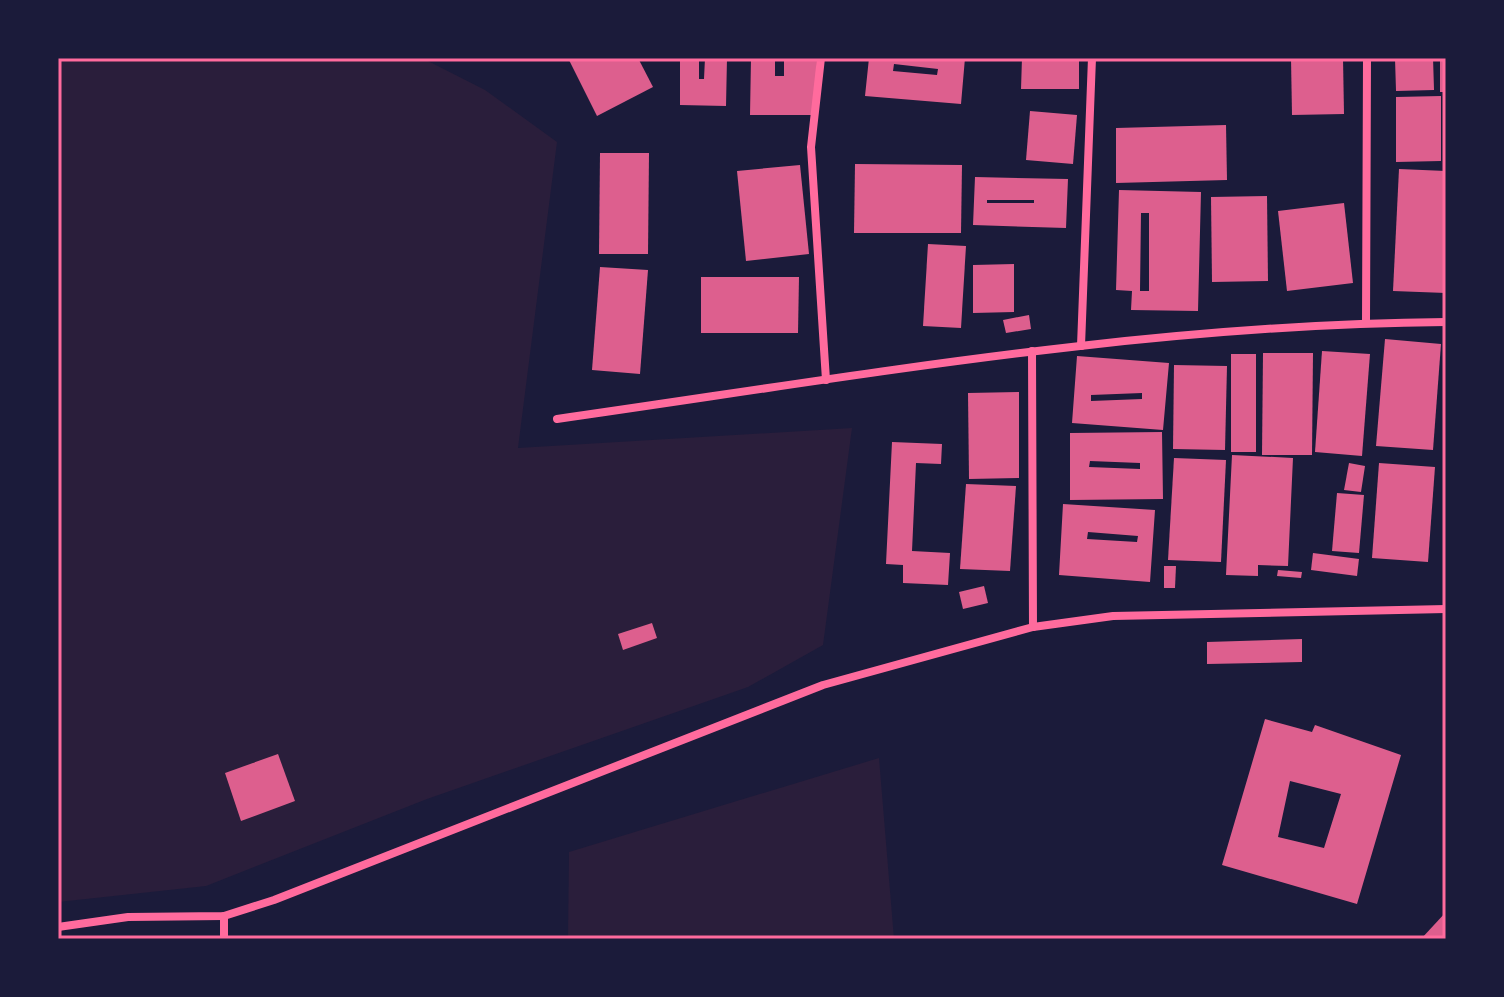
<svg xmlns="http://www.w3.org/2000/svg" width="1504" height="997" viewBox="0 0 1504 997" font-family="Barlow,sans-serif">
  <rect width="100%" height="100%" fill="#1b1b3a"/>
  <g fill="#2a1e3b">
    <path d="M58,58H422L485,90L557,142L518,448L852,428L823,645L748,687L427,799L206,886L58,902Z"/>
    <path d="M879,758L894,939H568L569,852Z"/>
  </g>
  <g fill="#dd5f8e" fill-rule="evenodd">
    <path d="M568,58H638L653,87L597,116Z"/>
    <path d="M680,58H699V79H704L705,58H727L726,106L680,105Z"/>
    <path d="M751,58H775V76H784V58H817L816,115H750Z"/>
    <path d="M869,58H965L961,104L865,96ZM894,64L938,69L937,75L893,71Z"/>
    <path d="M1022,58H1079V89H1021Z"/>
    <path d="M1291,58H1343L1344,114L1292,115Z"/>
    <path d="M1395,58H1433L1434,90L1396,91Z"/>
    <rect x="1440" y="58" width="6" height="34"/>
    <path d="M1441,96V161L1396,162V97Z"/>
    <path d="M1030,111L1077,115L1073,164L1026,160Z"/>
    <path d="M1226,125L1227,180L1116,183V128Z"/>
    <path d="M600,153H649L648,254H599Z"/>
    <path d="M855,164L962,165L961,233H854Z"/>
    <path d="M800,165L809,254L746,261L737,171Z"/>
    <path d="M1399,169L1446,171V293L1393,291Z"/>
    <path d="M975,177L1068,179L1066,228L973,225ZM987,200H1034V203H987Z"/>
    <path d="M1119,190L1201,192L1198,311L1131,310L1132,291L1116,290ZM1141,213H1149V291H1140Z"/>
    <path d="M1267,196L1268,281L1212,282L1211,197Z"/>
    <path d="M1344,203L1353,283L1287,291L1278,211Z"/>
    <path d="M928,244L966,246L961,328L923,326Z"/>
    <path d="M1014,264V312L973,313V265Z"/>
    <path d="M600,267L648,270L640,374L592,370Z"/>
    <path d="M701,277H799L798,333H701Z"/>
    <path d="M1029,315L1031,329L1006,333L1003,320Z"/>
    <path d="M1385,339L1441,344L1433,450L1376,446Z"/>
    <path d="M1322,351L1370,354L1362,456L1315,452Z"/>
    <path d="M1263,353H1313L1312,455H1262Z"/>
    <rect x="1231" y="354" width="25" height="98"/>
    <path d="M1077,356L1169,363L1163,430L1072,423ZM1142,393V399L1091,401V395Z"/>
    <path d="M1174,365L1227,366L1225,450L1173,449Z"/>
    <path d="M1019,392V478L969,479L968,393Z"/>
    <path d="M1162,432L1163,499L1070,500V433ZM1090,461L1140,463V469L1089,467Z"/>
    <path d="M892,442L942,444L941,464L916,463L912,551L950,553L948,585L903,583V565L886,564Z"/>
    <path d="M1232,455L1293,458L1288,566L1258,565V576L1226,575Z"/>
    <path d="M1174,458L1226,460L1221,562L1168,560Z"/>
    <path d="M1349,463L1365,466L1361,492L1344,490Z"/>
    <path d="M1379,463L1435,467L1428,562L1372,558Z"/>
    <path d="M966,484L1016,486L1010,571L960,569Z"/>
    <path d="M1337,493L1364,495L1359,553L1332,551Z"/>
    <path d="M1063,504L1155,510L1150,582L1059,575ZM1088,532L1138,536L1137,542L1087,539Z"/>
    <path d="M1313,553L1359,559L1357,576L1311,570Z"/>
    <path d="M1164,566H1176L1175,588H1164Z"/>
    <path d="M1278,570L1302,572L1301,578L1277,576Z"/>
    <path d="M984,586L988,603L963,609L959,592Z"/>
    <path d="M652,623L657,638L623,650L618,634Z"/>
    <path d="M1302,639V662L1207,664V642Z"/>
    <path d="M1265,719L1312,732L1315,725L1401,755L1357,904L1222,865ZM1290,781L1341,794L1324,848L1278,837Z"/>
    <path d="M278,754L295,801L241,821L225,773Z"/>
    <path d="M1446,912V939H1421Z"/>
  </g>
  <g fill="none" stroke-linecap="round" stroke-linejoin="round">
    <g stroke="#ff6b9d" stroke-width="8">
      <path d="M821,58L811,147L826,380"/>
      <path d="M1366,323L1367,58"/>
      <path d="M1081,346L1092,58"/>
      <path d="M1032,351L1033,627"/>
      <path d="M557,419C852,377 1148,324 1446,322"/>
      <path d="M224,916V939"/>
      <path d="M58,927L128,917L224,916L274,900L823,685L1033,627L1113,616L1446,609"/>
    </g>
  </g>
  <rect width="1504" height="997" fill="none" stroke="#1b1b3a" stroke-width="120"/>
  <rect x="60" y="60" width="1384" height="877" fill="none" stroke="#ff6b9d" stroke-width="3"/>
</svg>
